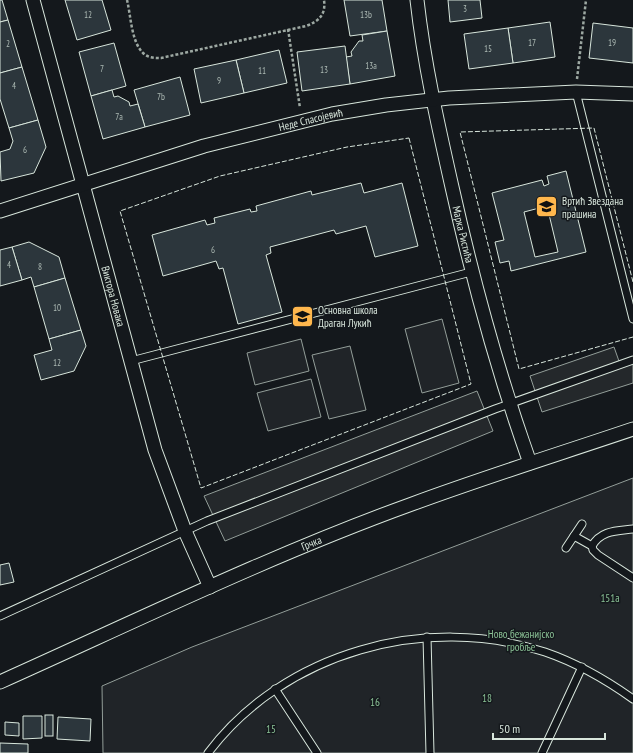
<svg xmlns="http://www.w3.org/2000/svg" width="633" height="753" viewBox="0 0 633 753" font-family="'PT Sans Narrow',sans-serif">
  <rect width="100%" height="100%" fill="#14181c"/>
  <g fill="#202428" stroke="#939e99">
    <path d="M442,319L459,383L422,393L405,329Z"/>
    <path d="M301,339L309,371L255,385L247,353Z"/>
    <path d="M350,346L366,410L329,419L312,355Z"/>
    <path d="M311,379L321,417L268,431L257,393Z"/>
    <path d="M633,478V753H103L102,686L192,647Z"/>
  </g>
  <g fill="#24282b" stroke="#939e99">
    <path d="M614,347L620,364L633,360V383L542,412L530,376Z"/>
    <path d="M477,391L493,431L225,541L204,496Z"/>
  </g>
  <g fill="#2c363c" stroke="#d8e6dc" fill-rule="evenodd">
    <path d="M0,0H2L8,20L0,22Z"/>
    <path d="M65,0H102L111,30L77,40Z"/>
    <path d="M344,0H382L387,31L350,36Z"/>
    <path d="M448,0H480L482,18L450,22Z"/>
    <path d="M8,20L22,67L0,73V22Z"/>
    <path d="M550,22L555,57L513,63L508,28Z"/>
    <path d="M593,23L633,28V63L589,58Z"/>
    <path d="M508,28L513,63L469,69L464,34Z"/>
    <path d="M387,31L395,76L350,84L346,57L352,56L351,52L359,41H363L362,35Z"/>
    <path d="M114,43L126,86L91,96L79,52Z"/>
    <path d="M345,46L350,84L302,91L297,52Z"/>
    <path d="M279,50L287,83L244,93L236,60Z"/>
    <path d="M236,60L244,93L201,103L194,69Z"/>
    <path d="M22,67L38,120L9,128L0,99V73Z"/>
    <path d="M180,77L190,115L145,127L134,90Z"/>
    <path d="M112,90L114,97L118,96L129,102L130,106L138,104L145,127L103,139L91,96Z"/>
    <path d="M38,120L46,147L34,173L1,181L0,152L10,149L13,141L9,128Z"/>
    <path d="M566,171L586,252L511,271L509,261L500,263L495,242L504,240L492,193L542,180L544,186L549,184L547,176ZM547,206L558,252L535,257L524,212Z"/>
    <path d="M361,183L364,193L402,183L418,246L375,257L366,226L336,234L334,230L270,247L271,253L266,255L282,312L238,324L223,268L219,269L216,261L163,276L152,235L205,220L207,225L215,223L214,218L250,209L251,212L257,211L256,206L311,191L312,195Z"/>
    <path d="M29,242L59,257L65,278L34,287L31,277L22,280L12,247Z"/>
    <path d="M12,247L22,280L0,286V250Z"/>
    <path d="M65,278L81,330L49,339L34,287Z"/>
    <path d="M81,330L86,346L74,371L41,380L34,355L52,350L49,339Z"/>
    <path d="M9,563L14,582L0,585V565Z"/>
    <rect x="45" y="715" width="8" height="21"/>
    <path d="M23,716H42V738L23,739Z"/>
    <path d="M58,717L91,719L90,741L57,739Z"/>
    <path d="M5,722L19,723V736L5,735Z"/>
    <path d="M0,743L28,744V753H0Z"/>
  </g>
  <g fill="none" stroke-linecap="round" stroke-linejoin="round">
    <defs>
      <g id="service">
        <path d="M576,92L633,319"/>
        <path d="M131,361L471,272"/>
        <path d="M574,536L592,546L593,550L598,555L633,578"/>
        <path d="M592,546C601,530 617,531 633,529"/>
        <path d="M566,548L582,524"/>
        <path d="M0,616L207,521L495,409L633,360"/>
        <path d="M427,637L430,753"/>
        <path d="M275,689L317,753"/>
        <path d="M208,753C284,652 426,613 545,652C577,663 605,679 633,699"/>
        <path d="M542,753L582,667"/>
      </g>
      <g id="minor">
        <path id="s1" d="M33,0L155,450L185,531L210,587"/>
        <path id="s2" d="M417,0C424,63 438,125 452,187C473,281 498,373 530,463"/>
        <path id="s3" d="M0,211L204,146L332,114L386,105L449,98L576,92L633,94"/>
        <path id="s4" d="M0,682C136,621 271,555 412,504C485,477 559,454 633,429"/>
      </g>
    </defs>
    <use href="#service" stroke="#d8e6dc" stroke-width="9"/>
    <use href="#minor" stroke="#d8e6dc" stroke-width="15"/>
    <g stroke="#9da8a2" stroke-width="2.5" stroke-dasharray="3 2" stroke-linecap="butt">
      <path d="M127,0C131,16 131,41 143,53C148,58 155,58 161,58L306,26C319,21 326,15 324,0"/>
      <path d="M288,29L300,108"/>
      <path d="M577,79L586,0"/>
    </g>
    <use href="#service" stroke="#14181c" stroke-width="7"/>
    <use href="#minor" stroke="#14181c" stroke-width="13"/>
    <g stroke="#d8e6dc" stroke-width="1" stroke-dasharray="5 2" stroke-linecap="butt">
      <path d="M409,138L471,384L201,488L120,211L220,176L347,147Z"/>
      <path d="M633,282L594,128L460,132L519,369L633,337"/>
    </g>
  </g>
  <defs>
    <symbol id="school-square" viewBox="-11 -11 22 22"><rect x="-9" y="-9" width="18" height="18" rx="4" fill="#ffb74d" stroke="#14181c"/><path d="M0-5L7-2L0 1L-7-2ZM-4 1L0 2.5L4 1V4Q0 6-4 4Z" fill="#111"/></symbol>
  </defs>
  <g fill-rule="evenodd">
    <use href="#school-square" x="534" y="194" width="25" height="25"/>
    <use href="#school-square" x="290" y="304" width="25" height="25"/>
  </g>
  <g text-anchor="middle" stroke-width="3" stroke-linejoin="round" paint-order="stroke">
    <g font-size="9" fill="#adbab4">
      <text x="465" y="12">3</text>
      <text x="88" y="18">12</text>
      <text x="366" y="18">13b</text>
      <text x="532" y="46">17</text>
      <text x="612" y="46">19</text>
      <text x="8" y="47">2</text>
      <text x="488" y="52">15</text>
      <text x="371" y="69">13a</text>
      <text x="102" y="72">7</text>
      <text x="324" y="73">13</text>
      <text x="262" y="74">11</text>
      <text x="219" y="84">9</text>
      <text x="14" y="89">4</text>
      <text x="161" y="100">7b</text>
      <text x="119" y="120">7a</text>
      <text x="25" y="153">6</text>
      <text x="213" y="253">6</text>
      <text x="9" y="268">4</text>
      <text x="40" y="270">8</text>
      <text x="57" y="311">10</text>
      <text x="57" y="366">12</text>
    </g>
    <g font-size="11" fill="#d8e6dc" stroke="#14181c">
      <text dy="4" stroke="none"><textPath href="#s3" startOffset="324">Неде Спасојевић</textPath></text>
      <text dy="4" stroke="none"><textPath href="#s2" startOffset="239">Марка Ристића</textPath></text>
      <text dy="4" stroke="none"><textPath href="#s1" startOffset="307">Виктора Новака</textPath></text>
      <text dy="4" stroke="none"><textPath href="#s4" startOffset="341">Грчка</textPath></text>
    </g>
    <g font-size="11" fill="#d8e6dc" stroke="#14181c" text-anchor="start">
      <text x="562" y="205">Вртић Звездана<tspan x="562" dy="13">прашина</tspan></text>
      <text x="318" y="314">Основна школа<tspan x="318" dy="13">Драган Лукић</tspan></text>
    </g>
    <g font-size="11" fill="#8ac095" stroke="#14181c">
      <text x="610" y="602">151a</text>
      <text x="521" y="638">Ново бежанијско<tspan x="521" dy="13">гробље</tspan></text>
      <text x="487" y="702">18</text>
      <text x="375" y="706">16</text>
      <text x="271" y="733">15</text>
    </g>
  </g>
  <path d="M493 733v6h112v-6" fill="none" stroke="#d8e6dc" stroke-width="2"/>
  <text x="499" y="733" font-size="12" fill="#d8e6dc" stroke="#14181c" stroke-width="3" paint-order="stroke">50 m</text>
</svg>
